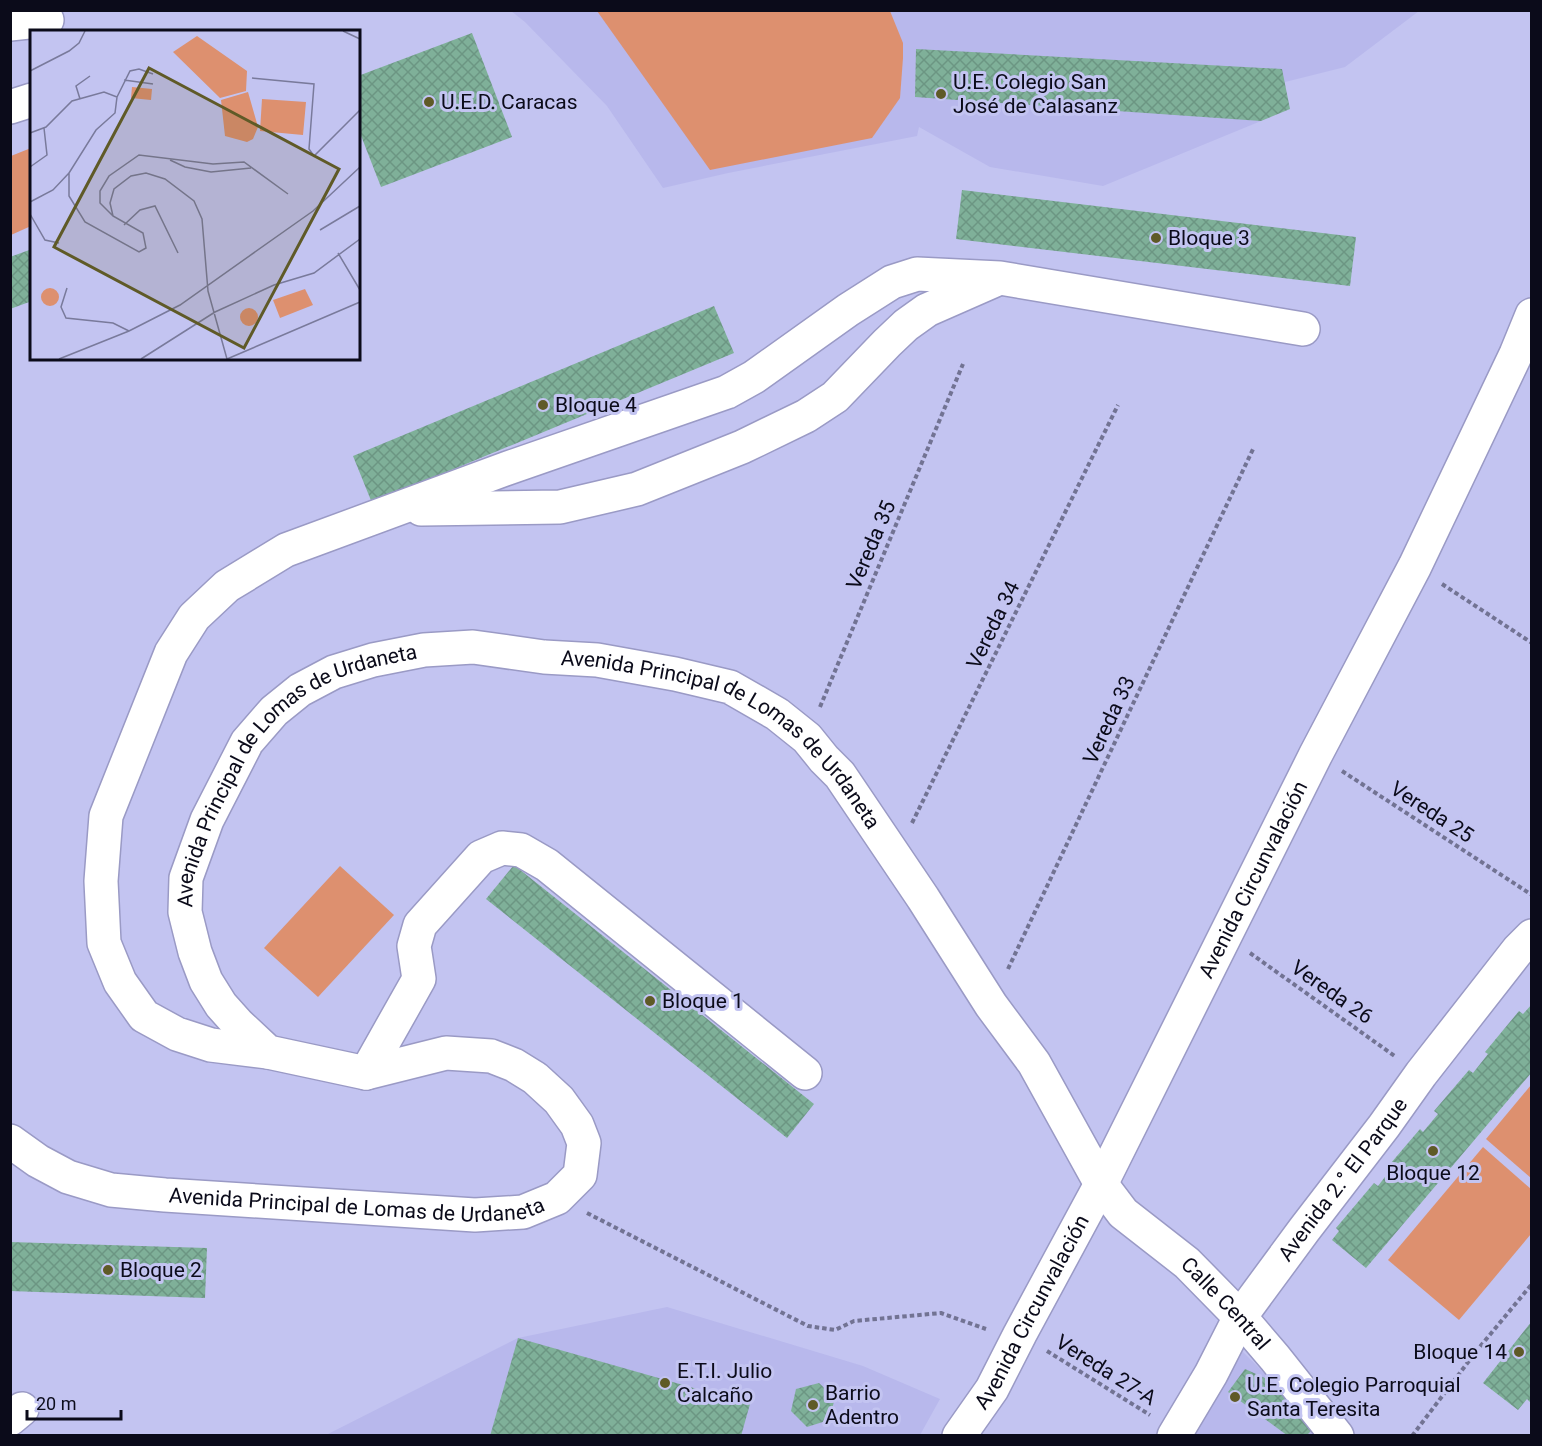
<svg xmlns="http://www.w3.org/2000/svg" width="1542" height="1446" viewBox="0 0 1542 1446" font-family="Roboto,sans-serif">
  <defs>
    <pattern id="building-cross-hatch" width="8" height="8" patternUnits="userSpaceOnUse" patternTransform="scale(1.5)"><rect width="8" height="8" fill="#7fb099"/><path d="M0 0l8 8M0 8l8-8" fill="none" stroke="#6c9683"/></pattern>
  </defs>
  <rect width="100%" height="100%" fill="#c3c4f1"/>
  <g fill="#b8b8ec">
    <path d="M511,11H1419L1345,67L1285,82L1261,121L1103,186L990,167L919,127L917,136L728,173L663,188L607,106L525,22Z"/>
    <path d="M667,1307L863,1366L940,1399L920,1435L324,1436L518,1338Z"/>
    <path d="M1239,1348L1327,1435L1161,1436Z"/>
  </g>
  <g fill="#dd906f">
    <path d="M597,11H890L903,43V58L900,98L872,138L710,170Z"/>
    <path d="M31,148V226L11,235V156Z"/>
    <path d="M340,866L394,915L318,997L264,948Z"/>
    <path d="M1531,1085V1178L1486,1139Z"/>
    <path d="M1483,1147L1531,1189V1234L1459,1320L1388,1260Z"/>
  </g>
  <g fill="url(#building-cross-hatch)">
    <path d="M472,33L512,137L381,187L358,128V76Z"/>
    <path d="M916,49L1282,69L1290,109L1261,121L915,97Z"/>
    <path d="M962,190L1356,237L1350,286L956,239Z"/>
    <path d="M32,249V301L10,309V257Z"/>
    <path d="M714,306L734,353L372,503L353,456Z"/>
    <path d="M514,865L814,1104L787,1138L486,899Z"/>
    <path d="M1532,1004V1072L1366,1268L1332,1240L1339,1231L1336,1228L1374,1183L1378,1186L1388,1173L1385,1170L1420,1129L1423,1132L1438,1114L1434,1111L1469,1070L1473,1073L1488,1054L1485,1052L1519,1011L1523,1014Z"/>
    <path d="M10,1242L207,1248L205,1298L10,1291Z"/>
    <path d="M1532,1321V1401L1530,1402L1527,1399L1518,1410L1483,1383Z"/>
    <path d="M518,1338L750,1404L741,1436H490Z"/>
    <path d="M1245,1369L1265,1378L1315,1427L1306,1436H1288L1228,1392Z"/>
    <path d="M819,1383L835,1398L829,1420L807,1427L791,1411L796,1389Z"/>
  </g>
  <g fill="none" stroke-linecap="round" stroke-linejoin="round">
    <defs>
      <g id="minor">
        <path d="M10,24L47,20"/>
        <path d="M10,107L32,100"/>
        <path d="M421,509L560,507L637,489L742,447L806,416L835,397L887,343L906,325L927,310L993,281"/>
        <path d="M268,1052L211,1045L177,1034L144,1016L120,982L104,943L101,881L106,816L171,653L194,617L227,586L286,550L508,468L727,392L754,377L848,310L892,282L917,274L1000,278L1303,329"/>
        <path d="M366,1073L419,979L414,946L420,925L481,857L502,848L521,850L547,865L805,1073"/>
        <path id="s1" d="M10,1141L38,1161L68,1177L111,1190L165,1195L475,1215L523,1212L557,1198L580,1175L584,1143L577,1125L559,1100L535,1078L514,1065L491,1056L446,1053L366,1073L268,1052L238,1024L221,1005L206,981L195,952L185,912L186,878L207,820L247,742L274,711L300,690L334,672L373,660L424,650L473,647L544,657L597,660L675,674L730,687L777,714L807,738L824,759L840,775L923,898L991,1005L1034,1063L1101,1184L1123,1213L1187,1263L1240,1317L1275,1358L1337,1436"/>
        <path d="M10,1419L22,1409"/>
        <path id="s2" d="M959,1436L992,1389L1020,1334L1101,1184L1316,754L1415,566L1516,354L1532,315"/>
        <path id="s3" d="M1174,1436L1211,1374L1240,1317L1304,1230L1384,1126L1421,1074L1518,950L1532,936"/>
      </g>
    </defs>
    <use href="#minor" stroke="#9a9ac5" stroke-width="36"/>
    <g stroke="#727393" stroke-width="4" stroke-dasharray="4.5 3" stroke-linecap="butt">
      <path d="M1442,584L1532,643"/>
      <path d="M820,707L963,364"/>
      <path d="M1342,771L1532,895"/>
      <path d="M912,823L1118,405"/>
      <path d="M1250,953L1396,1057"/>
      <path d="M1008,969L1254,447"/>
      <path d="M587,1213L808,1326L835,1330L854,1321L941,1313L986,1329"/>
      <path d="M1047,1351L1150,1415"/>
      <path d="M1412,1436L1478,1349L1532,1284"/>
    </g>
    <use href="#minor" stroke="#fff" stroke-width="33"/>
  </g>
  <g fill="#5f5a27" stroke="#c3c4f1" stroke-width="2">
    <circle cx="941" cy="94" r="6"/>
    <circle cx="429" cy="102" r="6"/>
    <circle cx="1156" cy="238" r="6"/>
    <circle cx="543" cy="405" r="6"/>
    <circle cx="650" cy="1001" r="6"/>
    <circle cx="1433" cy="1151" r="6"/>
    <circle cx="108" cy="1270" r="6"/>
    <circle cx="1519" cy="1352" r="6"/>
    <circle cx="665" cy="1383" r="6"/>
    <circle cx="1235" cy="1397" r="6"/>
    <circle cx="813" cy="1405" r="6"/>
  </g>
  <g text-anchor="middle" stroke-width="6" stroke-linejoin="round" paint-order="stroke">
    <g font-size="21" fill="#0b0b1a" stroke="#c3c4f1" text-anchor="start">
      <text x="953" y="89">U.E. Colegio San<tspan x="953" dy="24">José de Calasanz</tspan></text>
      <text x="441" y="109">U.E.D. Caracas</text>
      <text x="1168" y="245">Bloque 3</text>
      <text x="555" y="412">Bloque 4</text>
      <text x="662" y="1008">Bloque 1</text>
      <text x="1433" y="1180" text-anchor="middle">Bloque 12</text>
      <text x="120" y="1277">Bloque 2</text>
      <text x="1507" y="1359" text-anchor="end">Bloque 14</text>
      <text x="677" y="1378">E.T.I. Julio<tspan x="677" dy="24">Calcaño</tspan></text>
      <text x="1247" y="1392">U.E. Colegio Parroquial<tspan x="1247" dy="24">Santa Teresita</tspan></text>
      <text x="825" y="1400">Barrio<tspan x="825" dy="24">Adentro</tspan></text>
    </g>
    <g font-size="21" fill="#0b0b1a" stroke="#c3c4f1">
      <text transform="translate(871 545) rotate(-67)" y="7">Vereda 35</text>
      <text transform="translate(993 625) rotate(-64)" y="7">Vereda 34</text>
      <text transform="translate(1109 720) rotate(-65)" y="7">Vereda 33</text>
      <text dy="7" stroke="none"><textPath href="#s1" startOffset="1870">Avenida Principal de Lomas de Urdaneta</textPath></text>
      <text dy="7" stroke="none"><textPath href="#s1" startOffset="1348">Avenida Principal de Lomas de Urdaneta</textPath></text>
      <text transform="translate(1432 812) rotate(33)" y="7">Vereda 25</text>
      <text dy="7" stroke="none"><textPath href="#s2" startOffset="630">Avenida Circunvalación</textPath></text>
      <text transform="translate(1332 992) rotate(35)" y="7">Vereda 26</text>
      <text dy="7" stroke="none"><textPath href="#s3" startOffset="308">Avenida 2.° El Parque</textPath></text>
      <text dy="7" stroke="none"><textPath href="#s1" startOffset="360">Avenida Principal de Lomas de Urdaneta</textPath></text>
      <text dy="7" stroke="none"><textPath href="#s1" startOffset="2655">Calle Central</textPath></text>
      <text dy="7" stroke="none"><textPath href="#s2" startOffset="144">Avenida Circunvalación</textPath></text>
      <text transform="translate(1106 1370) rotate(32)" y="7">Vereda 27-A</text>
    </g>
  </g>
  <g transform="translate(30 30)">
    <rect width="330" height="330" fill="#c3c4f1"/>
    <path d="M275,259L283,275L250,288L243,270Z" fill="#dd906f"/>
    <path d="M167,6L217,41L216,61L190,68L143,22ZM102,57L122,59L121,70L101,68ZM218,62L228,97L223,109L217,112L195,106L191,70ZM232,69L276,72L273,105L230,101ZM11 267a9 9 0 1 1 18 0a9 9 0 1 1-18 0ZM210 287a9 9 0 1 1 18 0a9 9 0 1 1-18 0Z" fill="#dd906f"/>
    <path fill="none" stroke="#797a9b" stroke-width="1.5" d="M313,1L330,9M0,41L39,21L49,13L55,1M222,48L284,54L279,119L284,126L330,80M94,50L123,54M87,67L100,41L109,39L123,44M50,69L46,56L60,46M0,103L16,97L42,71L74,62L87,67L85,83L66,100L39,143V166L55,192L109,222L116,218L113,203L83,186L80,173L84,159L101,146L116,143L135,149L164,171L172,189L178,261L197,329M140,130L155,137L181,142L221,138M0,137L17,125L14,98M0,172L23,160L39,143M0,184L15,210L29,213M83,186L70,173V161L79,146L109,125L183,134L214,132L258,164M94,195L110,180L125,176L148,223M290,200L330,176M308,223L330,260M37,258L31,277L36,288L83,293L99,301M29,329L99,301L150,275L283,181L330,137M111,329L185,282L244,255L284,243L330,209M197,329L330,272"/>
    <path fill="#5f5a27" fill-opacity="0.15" stroke="#5f5a27" stroke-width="3" d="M119,38L309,139L214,318L24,217Z"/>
    <rect width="330" height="330" fill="none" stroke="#0b0b1a" stroke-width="3"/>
  </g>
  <rect width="1542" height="1446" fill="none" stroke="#0b0b1a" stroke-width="24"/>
  <path d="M27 1410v9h94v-9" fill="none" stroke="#0b0b1a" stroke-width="3"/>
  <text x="36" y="1410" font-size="18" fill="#0b0b1a" stroke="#c3c4f1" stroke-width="4.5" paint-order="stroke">20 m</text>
</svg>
